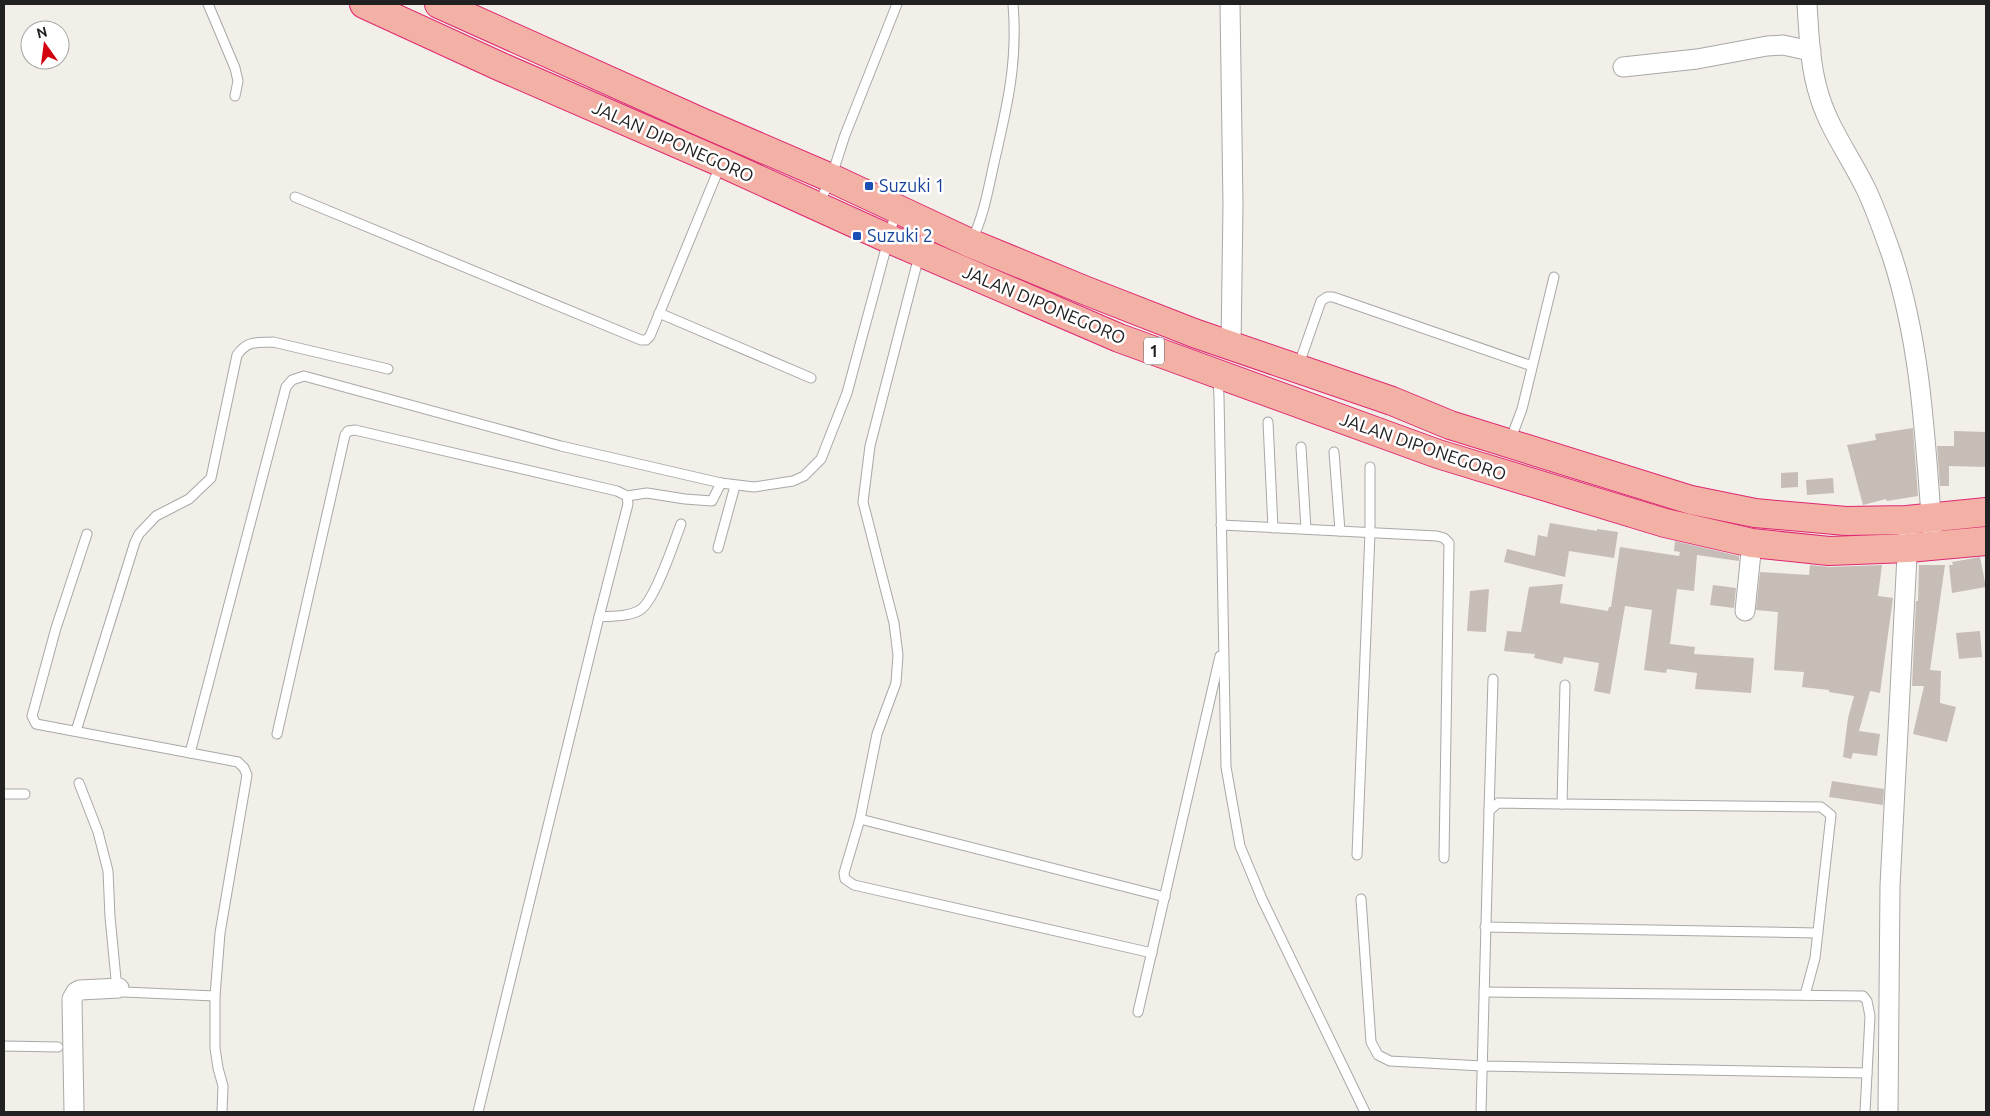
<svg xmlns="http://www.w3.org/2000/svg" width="1990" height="1116" viewBox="0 0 1990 1116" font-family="Ubuntu,sans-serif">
  <rect width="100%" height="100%" fill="#f2eee8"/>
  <g fill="#c7bdb7">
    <path d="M1913,428L1918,496L1887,501L1886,499L1863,505L1847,445L1876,440L1875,434Z"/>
    <path d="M1954,431L1986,432V467L1949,466V486H1940L1937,446H1954Z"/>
    <path d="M1798,472V487L1781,488V473Z"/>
    <path d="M1833,478L1834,493L1807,495L1806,480Z"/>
    <path d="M1550,523L1597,531V529L1618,532L1614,558L1569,551L1565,577L1504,562L1507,549L1535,556L1538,535L1547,537Z"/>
    <path d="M1675,541L1739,556V561L1697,555L1694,591L1677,589L1670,644L1695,647L1694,654L1754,658L1751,693L1695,689L1697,673L1667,669L1666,673L1644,670L1652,610L1625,606L1610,694L1594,691L1599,663L1564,657L1562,664L1534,658L1535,654L1504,651L1507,631L1521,632L1529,587L1563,584L1560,603L1608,611L1609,607H1611L1620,547L1679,556L1680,552L1674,551Z"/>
    <path d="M1980,557L1986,587L1952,593L1949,565H1953L1952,562Z"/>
    <path d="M1810,565L1830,567L1882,565L1878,596L1893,598L1880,693L1870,691L1859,731L1880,734L1877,756L1853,753L1851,759L1843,757L1848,718L1854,696L1829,692V690L1802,687L1804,672L1774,670L1778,612L1756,610L1760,572L1809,575Z"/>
    <path d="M1919,565H1945L1930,670L1941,671L1940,703L1956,707L1947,742L1913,734L1924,686H1912L1916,601H1918Z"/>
    <path d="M1713,585L1736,588L1734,608L1710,605Z"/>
    <path d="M1489,589L1486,632L1467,631L1470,591Z"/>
    <path d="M1980,631L1982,657L1959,659L1956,633Z"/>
    <path d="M1832,781L1884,789L1883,805L1829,797Z"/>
  </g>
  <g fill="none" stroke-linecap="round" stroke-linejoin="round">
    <defs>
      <g id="service">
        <path d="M208,4L235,68L238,81L235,96"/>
        <path d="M295,197L641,340H646L650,336L720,166"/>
        <path d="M819,204L831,178L845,135L897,4"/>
        <path d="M929,226L920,252L870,446L863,502L894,623L898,655L896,683L877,734L860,819L844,873L845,879L854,885L1152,953"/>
        <path d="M972,240C984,215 988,190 994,163C1007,107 1018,62 1013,4"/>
        <path d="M659,313L811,378"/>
        <path d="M1298,367L1321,301L1327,297H1333L1532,366"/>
        <path d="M1218,379L1219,397L1226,767L1240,846L1262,899L1365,1112"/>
        <path d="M1268,422L1273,528"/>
        <path d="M1510,441L1522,409L1554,277"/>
        <path d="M1301,447L1306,529"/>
        <path d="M1334,452L1340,531"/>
        <path d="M1221,525L1437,536L1444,538L1449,543L1444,858"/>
        <path d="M87,534L56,628L32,716L36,724L238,762L244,768L247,775L220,933L215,996V1048L218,1068L223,1086L222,1112"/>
        <path d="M718,548L735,486"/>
        <path d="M599,617C612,616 628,617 640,610C655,601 674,542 681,524"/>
        <path d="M76,731L135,542L139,534L156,516L189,499L211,478L237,355C248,340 256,343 273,342L388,369"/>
        <path d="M277,734L345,435L348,431L355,430L617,491L627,496L647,493L685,499L712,501L721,483"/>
        <path d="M190,753L286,387L292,380L304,376L561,446L721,483L754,487L793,481L804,476L821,459L847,393L896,211"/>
        <path d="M79,783L98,832L108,871L110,917L116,979L119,988L124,992L215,996"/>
        <path d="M4,794H25"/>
        <path d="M1562,804L1821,807L1831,815L1815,958L1805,995"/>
        <path d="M1489,811L1493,679"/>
        <path d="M860,819L1165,897"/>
        <path d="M1357,855L1370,533V467"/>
        <path d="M1361,899L1371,1042L1378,1055L1390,1061L1482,1066L1867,1073"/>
        <path d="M1485,927L1818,933"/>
        <path d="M1484,992L1863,996L1867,1001L1870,1016L1865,1112"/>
        <path d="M1138,1012L1220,656"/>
        <path d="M4,1046L58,1047"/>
        <path d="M478,1112L599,617L628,504L627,496"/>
        <path d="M1481,1112L1489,811L1498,803L1562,804L1565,685"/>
      </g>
      <g id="minor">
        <path d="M1230,4L1233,205L1231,346"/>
        <path d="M1807,4C1809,35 1810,68 1820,98C1830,130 1851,158 1866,189C1876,210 1884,233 1892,256C1921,345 1925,436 1932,529"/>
        <path d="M1623,67L1697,59L1767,46L1783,45L1811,51"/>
        <path d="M1745,611L1752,543"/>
        <path d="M74,1112L72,999L76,992L80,990L119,988"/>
        <path d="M1888,1112L1890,886L1908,536"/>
      </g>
      <g id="trunk">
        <path d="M364,4L499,66L722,163L887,238L1119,338L1438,454L1665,523L1752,543L1829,551L1908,548L1986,541"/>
        <path d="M439,4L701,122L831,178L970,243L1084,290L1194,333L1392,401L1450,425L1691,500L1755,513L1846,521L1907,520L1986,512"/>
      </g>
    </defs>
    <use href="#service" stroke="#a8a8a8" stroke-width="11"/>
    <use href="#minor" stroke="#a8a8a8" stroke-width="21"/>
    <use href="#trunk" stroke="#de2772" stroke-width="30"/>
    <use href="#service" stroke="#fff" stroke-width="9"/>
    <use href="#minor" stroke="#fff" stroke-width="19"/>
    <use href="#trunk" stroke="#f3b0a4" stroke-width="28"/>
  </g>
  <g fill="#1a4fb4" stroke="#fff" stroke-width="2">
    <rect x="864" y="181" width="10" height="10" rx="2.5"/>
    <rect x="852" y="231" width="10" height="10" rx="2.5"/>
  </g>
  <g text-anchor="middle" stroke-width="5" stroke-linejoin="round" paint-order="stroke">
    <rect fill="#fff" stroke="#646464" stroke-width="1" x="1144" y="337.5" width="20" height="27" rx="4"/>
    <g font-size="16" font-weight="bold" fill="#212121">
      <text x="1154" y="357">1</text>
    </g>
    <g font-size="18" fill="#212121" stroke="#fff">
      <text transform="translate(673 142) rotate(24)" y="6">JALAN DIPONEGORO</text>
      <text transform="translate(1044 305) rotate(23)" y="6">JALAN DIPONEGORO</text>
      <text transform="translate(1423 447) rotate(19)" y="6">JALAN DIPONEGORO</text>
    </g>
    <g font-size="18" fill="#164399" stroke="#fff" text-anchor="start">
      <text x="879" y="192">Suzuki 1</text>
      <text x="867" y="242">Suzuki 2</text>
    </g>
  </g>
  <rect width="1990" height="1116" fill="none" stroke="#212121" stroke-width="10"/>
  <g transform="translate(45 45) rotate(346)"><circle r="24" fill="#ffffff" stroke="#a6a6a6"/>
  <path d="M0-4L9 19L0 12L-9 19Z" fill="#d3000f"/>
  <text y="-8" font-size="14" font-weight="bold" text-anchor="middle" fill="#212121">N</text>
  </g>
</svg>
